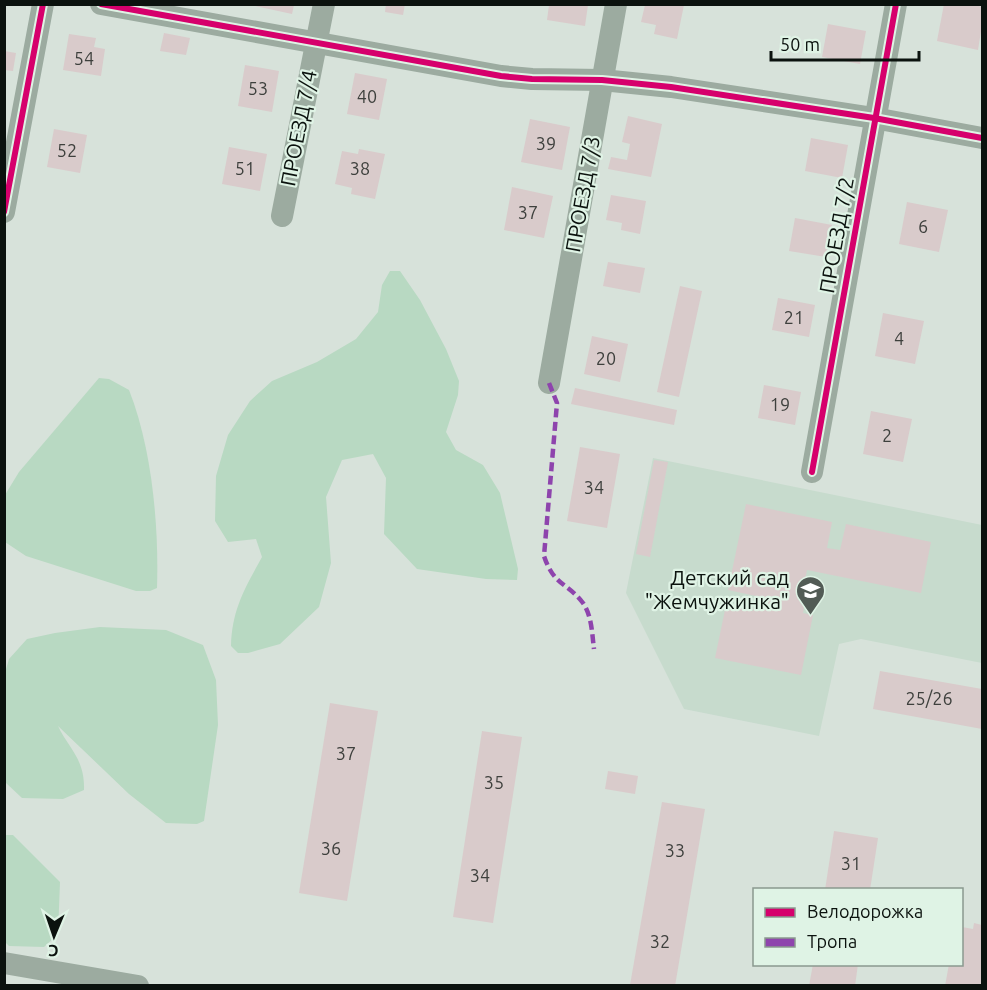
<svg xmlns="http://www.w3.org/2000/svg" width="987" height="990" viewBox="0 0 987 990" font-family="Ubuntu,sans-serif">
  <rect width="100%" height="100%" fill="#d7e2da"/>
  <path fill="#c7dbcd" d="M653,458L982,525V663L861,639L839,644L819,736L684,709L626,593Z"/>
  <g fill="#b8d9c2">
    <path d="M390,271H400L420,300L446,349L459,381L458,395L446,432L456,450L483,465L500,493L518,569L517,580L486,579L417,569L384,534L386,478L373,454L342,460L326,497L331,563L319,607L280,644L248,653H238L231,646C232,609 245,588 262,557L256,539L228,542L215,521L216,476L228,435L250,401L272,381L317,362L356,339L378,312L382,285Z"/>
    <path d="M99,378L109,379L129,390C152,448 159,526 157,588L150,591H136L26,556L5,542V495L19,472Z"/>
    <path d="M100,627L166,630L203,645L216,680L218,725L204,821L197,824L166,823L129,794L58,726C69,749 85,759 84,790L63,799L22,798L5,782L4,676L9,659L27,639L55,633Z"/>
    <path d="M5,835H13L60,882L58,934L44,947L9,946L5,942Z"/>
  </g>
  <g fill="#d9cbcb">
    <path d="M386,4H405L403,15L385,12Z"/>
    <path d="M944,4H972L982,7V25L978,50L937,41Z"/>
    <path d="M250,5H294L292,14Z"/>
    <path d="M549,5H588L585,26L547,20Z"/>
    <path d="M645,5H684L677,39L654,34L656,25L641,22Z"/>
    <path d="M828,24L866,31L860,64L822,57Z"/>
    <path d="M164,33L190,38L186,55L160,51Z"/>
    <path d="M69,34L96,38L94,47L105,49L101,76L63,70Z"/>
    <path d="M4,51L16,53L13,71L4,70Z"/>
    <path d="M245,65L279,71L272,112L238,106Z"/>
    <path d="M355,73L387,79L379,120L347,114Z"/>
    <path d="M628,116L662,124L651,177L608,169L611,157L627,160L630,144L622,142Z"/>
    <path d="M530,119L570,127L562,170L521,162Z"/>
    <path d="M54,129L87,135L80,173L47,167Z"/>
    <path d="M811,138L848,145L842,178L805,171Z"/>
    <path d="M229,147L267,154L260,191L222,184Z"/>
    <path d="M359,149L385,154L375,199L351,194L352,188L335,184L342,151L358,154Z"/>
    <path d="M512,187L553,196L544,238L504,230Z"/>
    <path d="M611,195L646,201L640,234L621,230L622,223L606,220Z"/>
    <path d="M907,202L948,210L939,252L899,244Z"/>
    <path d="M795,218L832,225L826,257L789,251Z"/>
    <path d="M608,262L645,268L640,293L603,286Z"/>
    <path d="M680,286L702,291L679,397L657,392Z"/>
    <path d="M778,298L815,305L809,337L772,330Z"/>
    <path d="M883,313L924,321L915,364L875,356Z"/>
    <path d="M592,336L628,344L620,382L584,374Z"/>
    <path d="M764,385L801,392L795,425L758,418Z"/>
    <path d="M575,388L677,410L674,425L571,404Z"/>
    <path d="M871,411L912,419L903,462L863,454Z"/>
    <path d="M580,447L620,454L607,528L567,521Z"/>
    <path d="M654,460L668,462L650,557L636,554Z"/>
    <path d="M746,504L832,522L827,548L840,550L846,524L931,542L921,593L807,570L805,580L809,581L803,613L813,615L801,675L715,658L726,605L753,611L756,596L728,590Z"/>
    <path d="M880,671L982,689V729L873,709Z"/>
    <path d="M330,703L378,711L347,901L299,893Z"/>
    <path d="M482,731L522,737L493,923L453,917Z"/>
    <path d="M608,771L638,776L635,794L605,789Z"/>
    <path d="M662,802L705,809L675,986H632L630,985Z"/>
    <path d="M834,831L878,838L870,890H825Z"/>
    <path d="M974,923L982,925V986H945L949,964H962V927L973,929Z"/>
    <path d="M813,964H858L855,986H809Z"/>
  </g>
  <g fill="none" stroke-linecap="round" stroke-linejoin="round">
    <g stroke="#9caba0" stroke-width="22">
      <path d="M101,4L501,76L532,79L602,80L671,87L874,118L982,138"/>
      <path d="M4,212L43,4"/>
      <path d="M282,216L324,4"/>
      <path d="M549,383L616,4"/>
      <path d="M812,472L896,4"/>
      <path d="M4,963L138,986"/>
    </g>
    <path stroke="#8e44ad" stroke-width="4.5" stroke-dasharray="9 4.5" stroke-linecap="butt" d="M549,383L557,403L544,556C554,586 567,582 583,603C592,616 592,634 594,649"/>
    <defs>
      <g id="cycleway">
        <path d="M101,4L501,76L532,79L602,80L671,87L874,118L982,138"/>
        <path d="M4,212L43,4"/>
        <path d="M812,472L896,4"/>
      </g>
    </defs>
    <use href="#cycleway" stroke="#dff3e5" stroke-width="10"/>
    <use href="#cycleway" stroke="#d6006c" stroke-width="6"/>
  </g>
  <defs>
    <symbol id="school-pin" viewBox="-11 -11 22 30"><path d="M0 17L-7.5 6A9.5 9.5 0 1 1 7.5 6Z" fill="#525b55" stroke="#dff3e5"/><path d="M0-5L7-2L0 1L-7-2ZM-4 1L0 2.5L4 1V4Q0 6-4 4Z" fill="#fff"/></symbol>
  </defs>
  <g fill-rule="evenodd">
    <use href="#school-pin" x="794" y="574" width="33" height="45"/>
  </g>
  <g text-anchor="middle" stroke-width="4.5" stroke-linejoin="round" paint-order="stroke">
    <g font-size="18" fill="#3e403d">
      <text x="84" y="65">54</text>
      <text x="258" y="95">53</text>
      <text x="367" y="103">40</text>
      <text x="546" y="150">39</text>
      <text x="67" y="157">52</text>
      <text x="245" y="175">51</text>
      <text x="360" y="175">38</text>
      <text x="528" y="219">37</text>
      <text x="923" y="233">6</text>
      <text x="794" y="324">21</text>
      <text x="899" y="345">4</text>
      <text x="606" y="365">20</text>
      <text x="780" y="411">19</text>
      <text x="887" y="442">2</text>
      <text x="594" y="494">34</text>
      <text x="929" y="705">25/26</text>
      <text x="346" y="760">37</text>
      <text x="494" y="789">35</text>
      <text x="331" y="855">36</text>
      <text x="675" y="857">33</text>
      <text x="851" y="870">31</text>
      <text x="480" y="882">34</text>
      <text x="660" y="948">32</text>
    </g>
    <g font-size="21" fill="#0b120e" stroke="#dff3e5">
      <text transform="translate(299 128) rotate(-79)" y="7">ПРОЕЗД 7/4</text>
      <text transform="translate(583 194) rotate(-80)" y="7">ПРОЕЗД 7/3</text>
      <text transform="translate(837 235) rotate(-80)" y="7">ПРОЕЗД 7/2</text>
    </g>
    <g font-size="21" fill="#0b120e" stroke="#dff3e5" text-anchor="end">
      <text x="789" y="585">Детский сад<tspan x="789" dy="24">"Жемчужинка"</tspan></text>
    </g>
  </g>
  <rect width="987" height="990" fill="none" stroke="#0b120e" stroke-width="12"/>
  <rect x="753" y="888" width="210" height="78" fill="#dff3e5" stroke="#8a998f" stroke-width="1.5"/>
  <rect x="765" y="908" width="30" height="9" fill="#d6006c" stroke="#8a998f" stroke-width="1.5"/>
  <text x="807" y="918" font-size="18" fill="#0b120e">Велодорожка</text>
  <rect x="765" y="938" width="30" height="9" fill="#8e44ad" stroke="#8a998f" stroke-width="1.5"/>
  <text x="807" y="948" font-size="18" fill="#0b120e">Тропа</text>
  <g transform="translate(54 936) rotate(182)" stroke="#dff3e5" stroke-width="4.5" paint-order="stroke">
  <path d="M0-4.5L10 22L0 15L-10 22Z" fill="#0b120e"/>
  <text y="-9" font-size="16" font-weight="bold" text-anchor="middle" fill="#0b120e">С</text>
  </g>
  <path d="M771 51v9h148v-9" fill="none" stroke="#0b120e" stroke-width="3"/>
  <text x="780" y="51" font-size="18" fill="#0b120e" stroke="#dff3e5" stroke-width="4.5" paint-order="stroke">50 m</text>
</svg>
